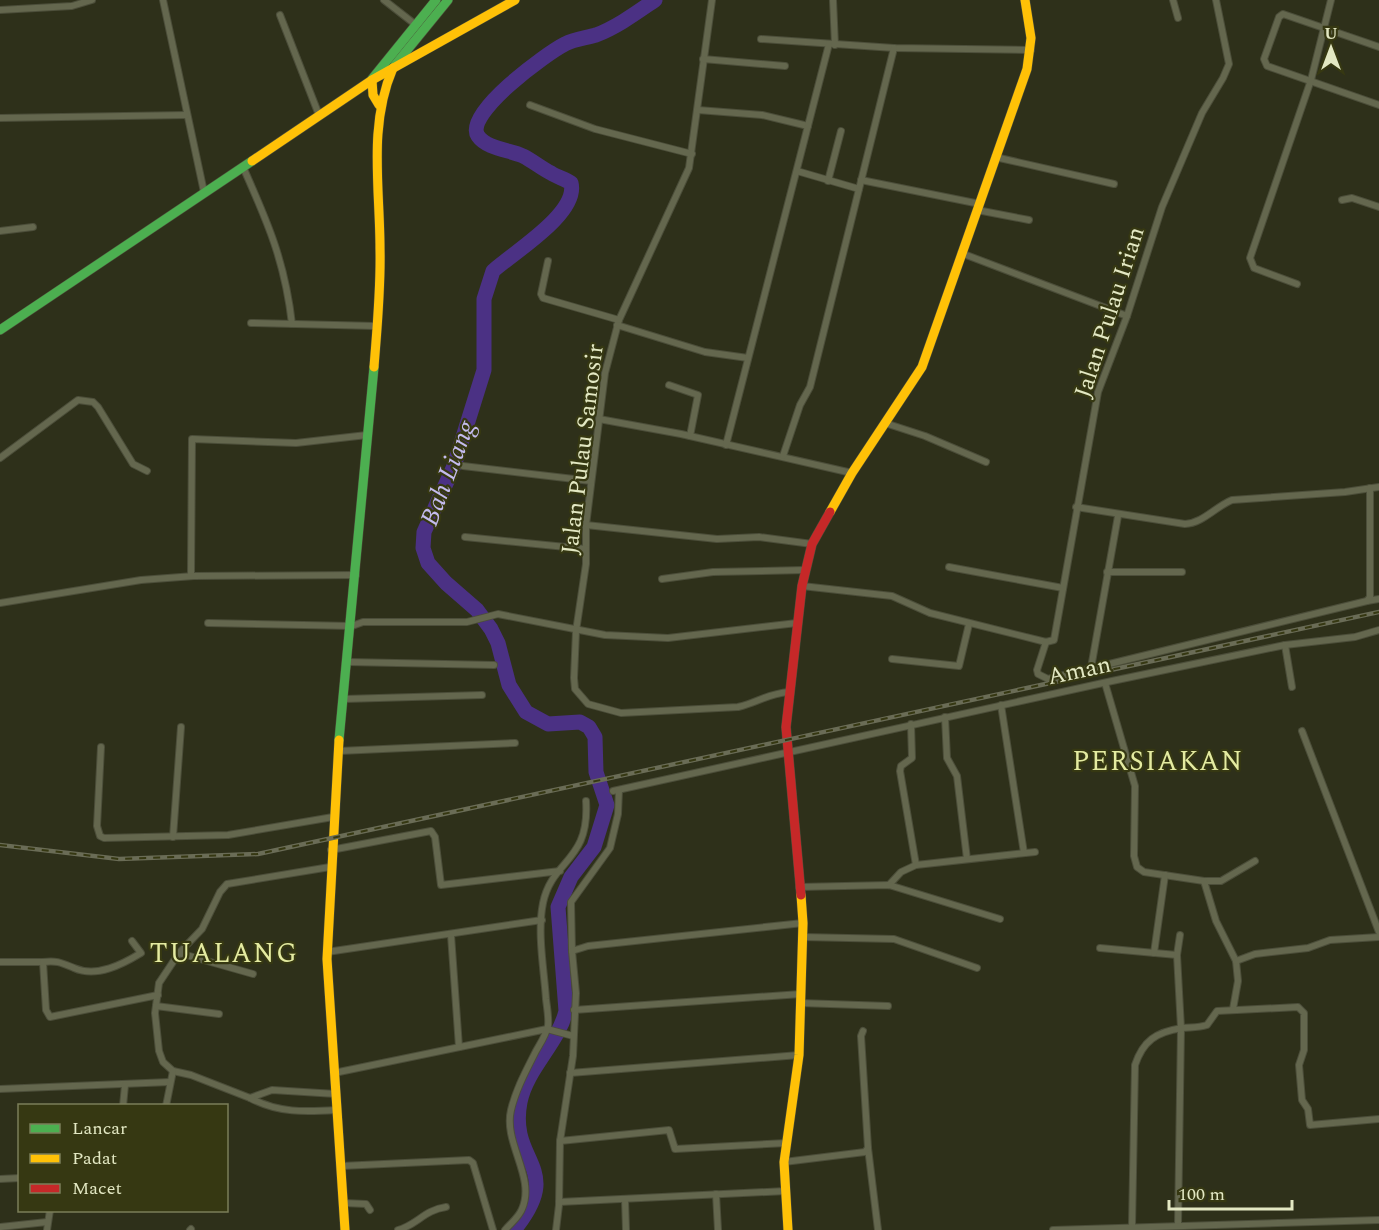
<svg xmlns="http://www.w3.org/2000/svg" width="1379" height="1230" viewBox="0 0 1379 1230" font-family="Spectral,serif">
  <rect width="100%" height="100%" fill="#2e301a"/>
  <g fill="none" stroke-linecap="round" stroke-linejoin="round">
    <path stroke="#4b3184" stroke-width="15" d="M514,1230C566,1166 508,1164 520,1102C527,1068 558,1044 566,1011L558,907L571,877L594,847L607,805L596,772L595,737L589,727L580,722L548,724L526,712L509,685L498,643L491,629L477,610L446,583L428,563L423,548L424,532L454,466L484,370V299L493,271C514,252 579,213 571,183C565,179 557,177 551,173C541,168 533,161 523,156C510,150 487,149 478,136C463,114 547,53 565,44C574,39 586,38 596,35C617,27 636,13 655,0"/>
    <defs>
      <g id="street">
        <path d="M163,0L204,192"/>
        <path d="M384,0L416,25"/>
        <path d="M712,0L689,168L619,320L605,373L586,525V564L576,631L574,678L575,689L588,704L621,713L738,707C759,702 766,694 789,692"/>
        <path d="M833,0L835,45"/>
        <path d="M1173,0L1178,18"/>
        <path d="M0,10L72,6L92,0"/>
        <path d="M280,15L319,115"/>
        <path d="M761,39L894,48L1031,50"/>
        <path d="M1379,47L1283,14L1279,17L1264,59L1267,66L1379,105"/>
        <path d="M703,59L785,66"/>
        <path d="M530,105L595,129L692,154"/>
        <path d="M698,110L762,115L808,126"/>
        <path d="M0,118L186,115"/>
        <path d="M995,157L1114,184"/>
        <path d="M243,167C268,223 285,262 292,324"/>
        <path d="M797,171L859,189"/>
        <path d="M861,180L980,204"/>
        <path d="M828,181L841,131"/>
        <path d="M1342,200L1352,198L1379,207"/>
        <path d="M977,210L1029,220"/>
        <path d="M0,231L33,227"/>
        <path d="M961,253L1127,316"/>
        <path d="M548,261L541,294L543,298L619,320"/>
        <path d="M1297,284L1254,268L1250,258L1311,80L1331,0"/>
        <path d="M251,323L376,326"/>
        <path d="M617,325L705,352L748,358"/>
        <path d="M669,385L698,395L690,436"/>
        <path d="M599,419L681,434L852,473"/>
        <path d="M885,423L925,436L986,462"/>
        <path d="M726,445L829,44"/>
        <path d="M783,456L800,405L810,387L894,48"/>
        <path d="M0,458L78,400L93,402L98,407L133,464L147,471"/>
        <path d="M463,466L591,481"/>
        <path d="M1076,507L1185,524C1203,523 1215,507 1232,500L1345,492L1379,487"/>
        <path d="M586,525L717,539L759,537L812,544"/>
        <path d="M465,537L586,549"/>
        <path d="M949,567L1063,588"/>
        <path d="M1107,572H1182"/>
        <path d="M191,576L192,439L296,443L367,435"/>
        <path d="M662,579L713,572L805,570"/>
        <path d="M802,586L892,596L930,613L1046,642L1054,640L1098,392L1127,316L1162,207L1202,113L1223,78L1229,64L1216,0"/>
        <path d="M1367,601L1379,599"/>
        <path d="M0,603L141,580L194,576L356,575"/>
        <path d="M208,623L352,626L363,622H467L498,614L605,635L668,638L797,623"/>
        <path d="M1046,642L1037,670L1038,674L1048,679L1367,601L1370,597V488"/>
        <path d="M1285,645L1292,687"/>
        <path d="M892,659L959,666L969,624"/>
        <path d="M348,662L494,665"/>
        <path d="M1091,668L1118,516"/>
        <path d="M1105,683L1135,786L1134,856L1137,867L1144,872L1204,881H1221L1255,861"/>
        <path d="M344,699L482,695"/>
        <path d="M1001,705L1024,853"/>
        <path d="M945,717L947,758L957,776L967,859"/>
        <path d="M911,724L912,758L901,766L900,771L916,865"/>
        <path d="M1302,731L1379,932"/>
        <path d="M101,747L97,826L100,836L104,838L228,835L333,817"/>
        <path d="M339,751L515,743"/>
        <path d="M613,791L1112,681L1285,645L1355,637L1379,630"/>
        <path d="M173,837L181,727"/>
        <path d="M331,850L431,831L435,837L441,885L560,871"/>
        <path d="M330,867L227,884L220,892L202,929L179,953L159,983L155,1013L159,1051L163,1062L173,1071L191,1075L250,1098L272,1090L336,1094"/>
        <path d="M1204,881L1216,921L1236,961L1238,981L1233,1009"/>
        <path d="M889,885L901,872L916,865L1035,852"/>
        <path d="M799,887L889,885L1000,919"/>
        <path d="M451,935L459,1047"/>
        <path d="M802,937L894,939L977,968"/>
        <path d="M1100,948L1177,955"/>
        <path d="M572,951L571,902L610,848L618,814L619,790"/>
        <path d="M327,952L542,920"/>
        <path d="M179,953L253,974"/>
        <path d="M1154,953L1165,875"/>
        <path d="M1236,961L1255,954L1308,948L1330,940L1379,937"/>
        <path d="M0,962H43L46,1010L50,1017L158,995"/>
        <path d="M43,962C57,960 62,963 74,968C97,978 123,964 141,953L132,941"/>
        <path d="M800,1003L888,1006"/>
        <path d="M156,1006L219,1014"/>
        <path d="M574,1010L801,994"/>
        <path d="M334,1073L547,1029L573,1036"/>
        <path d="M570,1073L799,1055"/>
        <path d="M0,1089L170,1082"/>
        <path d="M250,1098C278,1113 305,1112 336,1110"/>
        <path d="M123,1106L125,1085"/>
        <path d="M166,1106L173,1071"/>
        <path d="M560,1141L669,1130L675,1149L787,1143"/>
        <path d="M868,1148L878,1230"/>
        <path d="M784,1162L865,1152L868,1148L861,1036L863,1031"/>
        <path d="M341,1166L469,1160L473,1163L493,1230"/>
        <path d="M0,1179L20,1178"/>
        <path d="M716,1194L718,1230"/>
        <path d="M625,1199L626,1230"/>
        <path d="M559,1202L786,1191"/>
        <path d="M344,1203L366,1204L370,1210"/>
        <path d="M1178,1225L1181,1028L1177,955L1180,935"/>
        <path d="M0,1227L47,1222"/>
        <path d="M1132,1227L1135,1065C1143,1041 1156,1032 1182,1028C1190,1027 1198,1028 1207,1025L1217,1011L1298,1007L1304,1013V1050L1299,1065L1302,1100L1308,1109L1310,1125L1379,1119"/>
        <path d="M47,1230L50,1210"/>
        <path d="M190,1230L191,1229"/>
        <path d="M398,1230C417,1225 424,1210 446,1207"/>
        <path d="M505,1230C511,1223 519,1217 522,1209C536,1177 503,1143 511,1110C516,1089 526,1071 536,1051C540,1044 546,1035 548,1026C549,1018 547,1008 546,999C544,969 537,933 543,903C552,859 590,862 586,801"/>
        <path d="M556,1230L559,1205L560,1141L573,1056L576,993L572,951L588,946L803,923"/>
        <path d="M1053,1230L1379,1220"/>
      </g>
      <g id="fast">
        <path d="M395,65L448,0"/>
        <path d="M372,79L436,0"/>
        <path d="M0,330L252,161"/>
        <path d="M339,740L374,367"/>
      </g>
      <g id="slow">
        <path d="M372,80L373,95L379,105"/>
        <path d="M252,161L372,80L515,0"/>
        <path d="M374,367C377,328 381,288 380,249C380,187 368,126 393,68"/>
        <path d="M830,512L852,473L922,367L1027,69L1031,38L1025,0"/>
        <path d="M339,740L327,959L345,1230"/>
        <path d="M788,1230L784,1162L799,1055L803,923L801,895"/>
      </g>
      <path id="jam" d="M801,895L786,727L802,586L812,544L830,512"/>
    </defs>
    <use href="#street" stroke="#4c4e3a" stroke-width="8"/>
    <use href="#fast" stroke="#4c4e3a" stroke-width="10"/>
    <use href="#slow" stroke="#4c4e3a" stroke-width="10"/>
    <use href="#jam" stroke="#4c4e3a" stroke-width="10"/>
    <use href="#street" stroke="#64674e" stroke-width="6"/>
    <use href="#fast" stroke="#4caf50" stroke-width="9"/>
    <use href="#slow" stroke="#ffc107" stroke-width="9"/>
    <use href="#jam" stroke="#c62828" stroke-width="9"/>
    <defs>
      <path id="rail" d="M0,845L119,859L258,854L1379,612"/>
    </defs>
    <use href="#rail" stroke="#6a6c56" stroke-width="4.5"/>
    <use href="#rail" stroke="#363812" stroke-width="2" stroke-dasharray="7" stroke-linecap="butt"/>
  </g>
  <g text-anchor="middle" stroke-width="4.5" stroke-linejoin="round" paint-order="stroke">
    <g font-size="24" fill="#e3e8c3" stroke="#363812">
      <text transform="translate(1109 312) rotate(-72)" y="8">Jalan Pulau Irian</text>
      <text transform="translate(582 449) rotate(-83)" y="8">Jalan Pulau Samosir</text>
      <text transform="translate(1079 670) rotate(-12)" y="8">Aman</text>
    </g>
    <g font-size="26" font-style="italic" fill="#c4bbee" stroke="#363812">
      <text transform="translate(447 473) rotate(-69)" y="9">Bah Liang</text>
    </g>
    <g font-size="27" letter-spacing="1.5" fill="#e4eba1" stroke="#363812">
      <text x="1158" y="770">PERSIAKAN</text>
      <text x="224" y="962">TUALANG</text>
    </g>
  </g>
  <rect x="18" y="1104" width="210" height="108" fill="#363812" stroke="#7b7e59" stroke-width="1.5"/>
  <rect x="30" y="1124" width="30" height="9" fill="#4caf50" stroke="#7b7e59" stroke-width="1.5"/>
  <text x="72" y="1134" font-size="18" fill="#e3e8c3">Lancar</text>
  <rect x="30" y="1154" width="30" height="9" fill="#ffc107" stroke="#7b7e59" stroke-width="1.5"/>
  <text x="72" y="1164" font-size="18" fill="#e3e8c3">Padat</text>
  <rect x="30" y="1184" width="30" height="9" fill="#c62828" stroke="#7b7e59" stroke-width="1.5"/>
  <text x="72" y="1194" font-size="18" fill="#e3e8c3">Macet</text>
  <g transform="translate(1331 48)" stroke="#363812" stroke-width="4.5" paint-order="stroke">
  <path d="M0-4.5L10 22L0 15L-10 22Z" fill="#e3e8c3"/>
  <text y="-9" font-size="16" font-weight="bold" text-anchor="middle" fill="#e3e8c3">U</text>
  </g>
  <path d="M1169 1200v9h123v-9" fill="none" stroke="#e3e8c3" stroke-width="3"/>
  <text x="1178" y="1200" font-size="18" fill="#e3e8c3" stroke="#363812" stroke-width="4.5" paint-order="stroke">100 m</text>
</svg>
